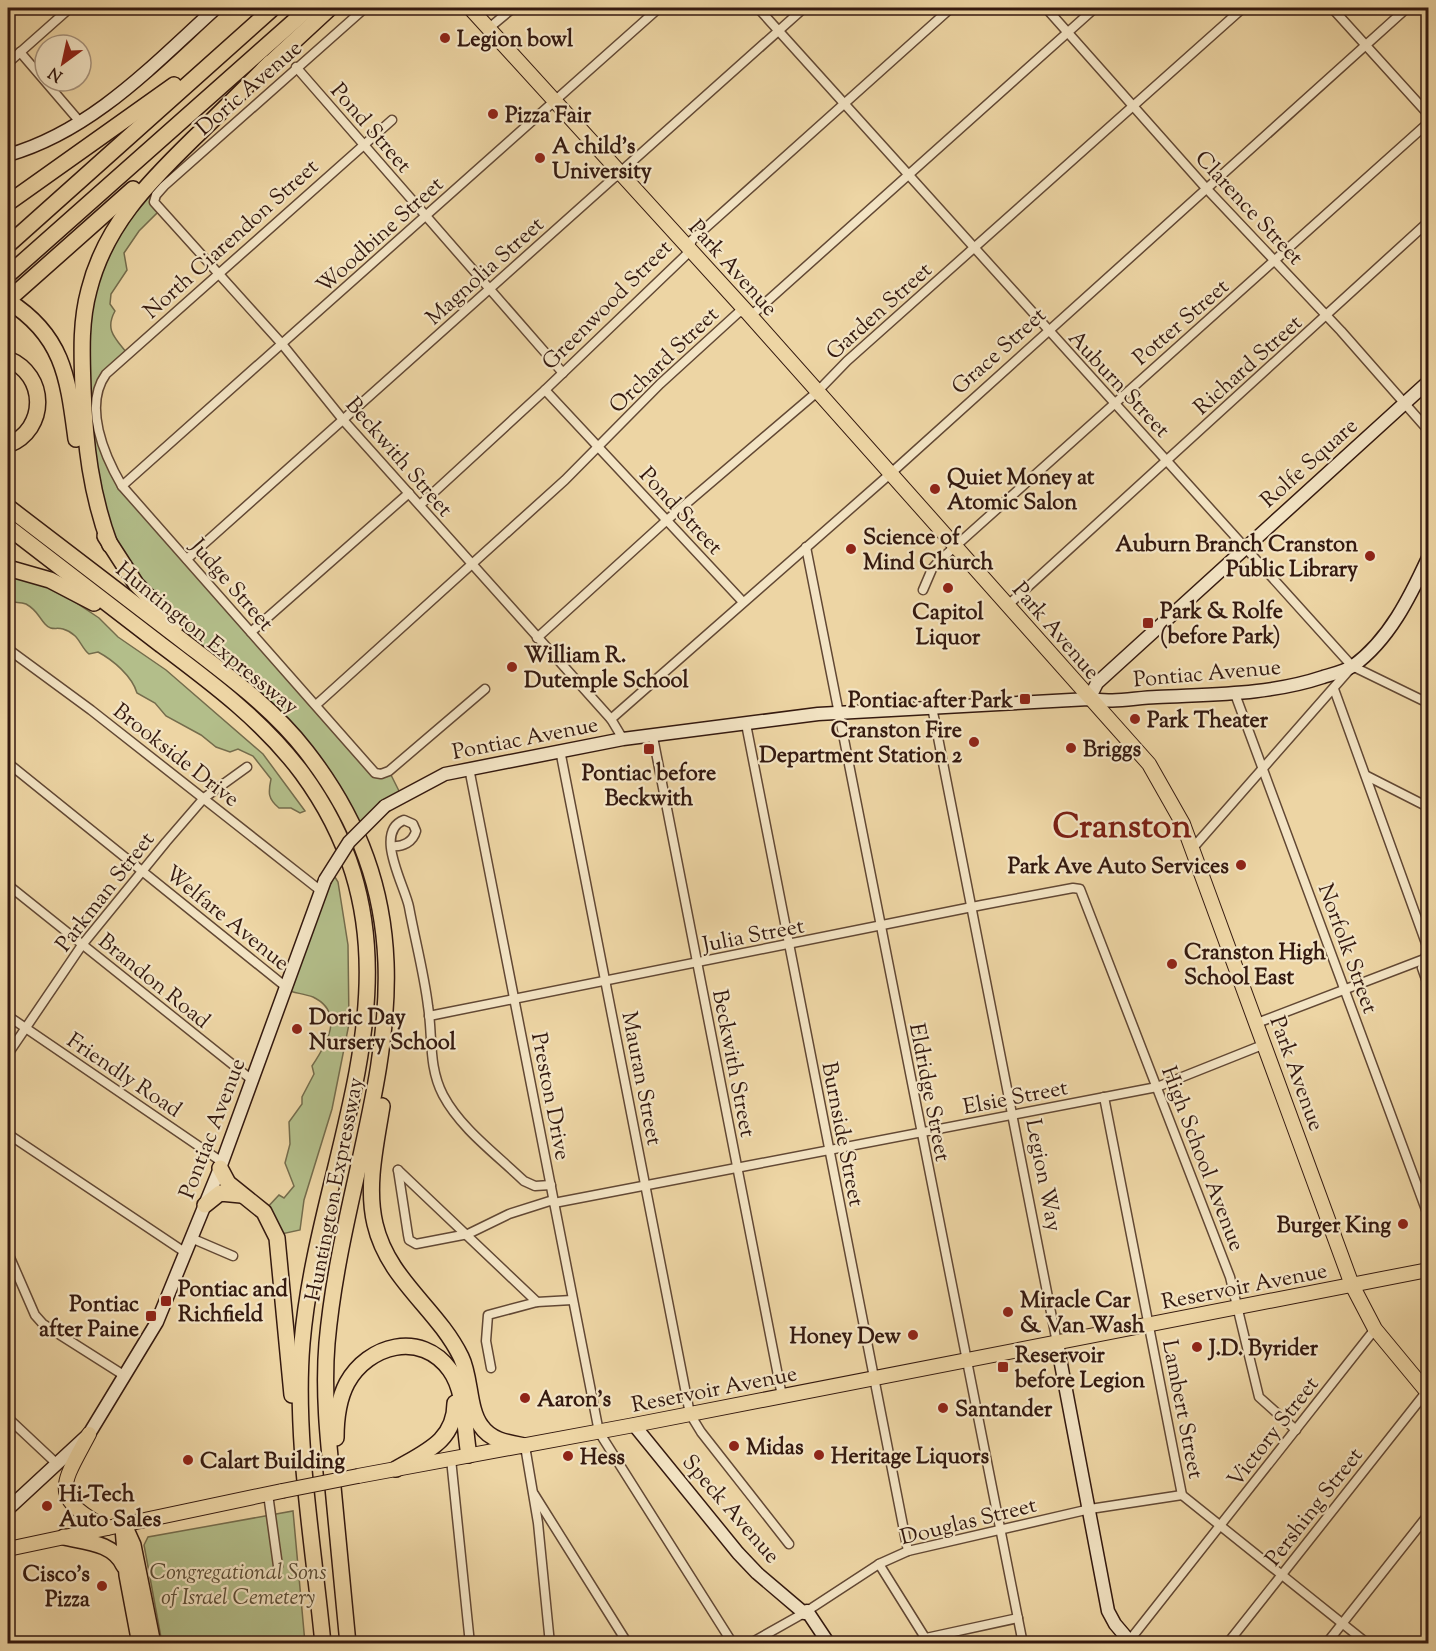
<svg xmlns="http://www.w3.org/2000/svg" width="1436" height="1651" viewBox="0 0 1436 1651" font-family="'Sorts Mill Goudy',serif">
  <rect width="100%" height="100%" fill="#edd5a4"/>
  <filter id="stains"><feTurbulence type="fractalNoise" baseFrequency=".00333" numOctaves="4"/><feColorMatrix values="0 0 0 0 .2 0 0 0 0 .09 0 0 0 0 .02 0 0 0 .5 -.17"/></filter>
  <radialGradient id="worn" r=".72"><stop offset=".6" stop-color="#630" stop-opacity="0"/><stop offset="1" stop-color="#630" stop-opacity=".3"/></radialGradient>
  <g fill="#b3be8a" stroke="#746c4c" stroke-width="1.5">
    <path d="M146,184L159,211L139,231L124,253L127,270L111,294L110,304L115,311C105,329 114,337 126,352L112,364L94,403L110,467L378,772L389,771L400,793L358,825L331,775L313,749L155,603L119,560L87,447L90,282Z"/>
    <path d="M8,572L57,590L99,618L118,637L166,670L263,754L305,811L300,813L291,808H279C268,799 268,793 271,779L253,756L238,749L230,752L216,747L201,735L166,716L155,703L137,693C132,676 113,660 98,652L89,654C80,647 80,634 63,629C56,627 51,631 45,624C38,616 37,610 26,604C19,601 14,604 8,600Z"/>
    <path d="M330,869L338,882L348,945L349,1024L332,1109L304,1200L300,1230L277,1235L265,1210L279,1195L284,1198L294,1186L285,1163L290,1144L289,1122L302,1104V1097L314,1074L312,1066C326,1045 346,1013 313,997C305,994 295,993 286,990Z"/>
    <path d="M293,1511L305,1643H162L144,1545L148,1537Z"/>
  </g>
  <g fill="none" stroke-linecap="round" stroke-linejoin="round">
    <defs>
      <g id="street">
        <path d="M365,8L164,186L156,195L154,202L282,344L344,421L611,719L623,739"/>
        <path d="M758,8L1352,666L1428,703"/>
        <path d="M1046,8L1205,187L1341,331L1428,430"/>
        <path d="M1332,8L1428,114"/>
        <path d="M489,28L513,8"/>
        <path d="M20,52L80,122"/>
        <path d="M8,63L70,8"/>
        <path d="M296,67L563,373"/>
        <path d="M392,120L106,374C83,406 104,455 122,486L375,773L381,774L389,771L485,689"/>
        <path d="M545,390L743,602"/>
        <path d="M122,486L659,8"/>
        <path d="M420,505L545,390L686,255L692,240L951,8"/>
        <path d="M806,547L1023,1644"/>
        <path d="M187,559L804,8"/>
        <path d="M1418,581L1428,586"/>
        <path d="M923,590L932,569L940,560L1428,123"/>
        <path d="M1008,605L1428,222"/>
        <path d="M251,632L409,493"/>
        <path d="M537,638L667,520L816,393L847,361L1243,8"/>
        <path d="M8,649L91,710L321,891"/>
        <path d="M1334,689L1428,949L1422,968L1428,985"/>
        <path d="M1235,694L1428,1215"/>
        <path d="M316,705L565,480L660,384L739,312L754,313L1095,8"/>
        <path d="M932,707L1057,1343"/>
        <path d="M611,719L890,474L1407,8"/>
        <path d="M746,724L908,1551"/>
        <path d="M653,737L782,1396"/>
        <path d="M560,750L690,1414L701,1432L789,1544"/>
        <path d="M8,763L286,987"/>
        <path d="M469,768L599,1432L733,1644"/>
        <path d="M1367,776L1428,807"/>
        <path d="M392,846C403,847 413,842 416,831L413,824L404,820C373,832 405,886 409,907C415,940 424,973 428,1006C433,1037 428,1066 443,1095C461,1129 496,1154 524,1181L535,1186L551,1185"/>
        <path d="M1192,849L1350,669"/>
        <path d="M8,885L252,1080"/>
        <path d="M8,1016L222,1162"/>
        <path d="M429,1016L982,905L1073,888L1080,889L1230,1277L1259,1397L1296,1430"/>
        <path d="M1257,1023L1427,958"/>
        <path d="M8,1054L82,945L166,842L204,798L247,767"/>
        <path d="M1104,1097L1182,1495L1368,1644"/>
        <path d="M8,1134L186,1253"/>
        <path d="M398,1170L408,1235L409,1240L416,1244L468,1234L509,1214L553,1200"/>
        <path d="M398,1170L537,1302"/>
        <path d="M554,1203L1157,1087L1265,1044"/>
        <path d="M191,1238L233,1256"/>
        <path d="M8,1253L35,1315L43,1324L125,1376"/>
        <path d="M491,1368L486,1341L488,1315L537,1302L572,1300"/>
        <path d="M8,1418L56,1463"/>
        <path d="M525,1446L538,1523L550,1644"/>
        <path d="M451,1459L470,1644"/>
        <path d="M268,1494L278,1566"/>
        <path d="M534,1494L628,1644"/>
        <path d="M879,1564L929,1644"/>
        <path d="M926,1638L1018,1618"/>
        <path d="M1129,1641L1375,1329"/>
        <path d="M749,1644L804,1613L879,1564L908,1551L1090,1509L1182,1495"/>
        <path d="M1227,1644L1427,1391"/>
        <path d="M1326,1644L1428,1515"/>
        <path d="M1425,1644L1428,1639"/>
      </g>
      <g id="secondary">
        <path d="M8,155C92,131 153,65 216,8"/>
        <path d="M1089,699L1097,683L1428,382"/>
        <path d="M385,806L445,774L623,739L818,714L1089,699C1113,703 1133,698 1157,697C1213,694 1269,695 1323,677C1333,674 1345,671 1353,666C1389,640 1410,597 1428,558"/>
        <path d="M1057,1343L1108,1611L1115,1624L1132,1644"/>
        <path d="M634,1425L738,1553L757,1573L804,1613"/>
        <path d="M8,1509L89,1434L157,1322L220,1168L325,880"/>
        <path d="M807,1611L829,1644"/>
      </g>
      <g id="primary">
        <path d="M470,8L747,312L1149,764L1183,824L1352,1285L1375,1329L1428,1393"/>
        <path d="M89,1434C62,1485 48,1497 107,1528"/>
        <path d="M358,1476L634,1425L1428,1270"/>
        <path d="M8,1549L282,1491"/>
      </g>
      <g id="highway">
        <path d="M264,69L330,8"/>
        <path d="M8,203L174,85"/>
        <path d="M8,245L273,8"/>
        <path d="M8,275L309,8"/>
        <path d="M8,300L133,189"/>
        <path d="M8,301C64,336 68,379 76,439"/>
        <path d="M8,359C47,375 48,429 8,445"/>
        <path d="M8,507C65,551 122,594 179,638C224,673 271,706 306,751C462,951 346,1129 327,1343C323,1391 328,1439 333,1487C338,1539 343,1591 348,1644"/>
        <path d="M8,527C59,566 110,605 160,644C212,683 263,721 302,773C440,961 319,1145 302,1343C294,1438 314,1548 323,1644"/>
        <path d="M105,536L136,584L176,625"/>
        <path d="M110,545C91,494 85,444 83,389C82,356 80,323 89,290C105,226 147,184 193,139C219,114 245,88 270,63"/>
        <path d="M8,568L50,580L94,603"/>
        <path d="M382,1106C376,1144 366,1186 375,1224C388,1280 437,1308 461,1357C471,1377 468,1409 481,1426C491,1441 509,1443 525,1446"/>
        <path d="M220,1168L228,1183L264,1212L277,1238L292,1395"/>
        <path d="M205,1205L220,1193L241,1195"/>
        <path d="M336,1438C336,1419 338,1400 347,1383C368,1345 421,1330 450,1370C466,1392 464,1429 469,1455"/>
        <path d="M396,1469C425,1452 455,1441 455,1403"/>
        <path d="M124,1525L133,1545L153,1644"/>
        <path d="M123,1528L127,1575L140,1644"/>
        <path d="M64,1537C86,1542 114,1543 124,1566"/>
      </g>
    </defs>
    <use href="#street" stroke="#624834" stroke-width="11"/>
    <use href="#secondary" stroke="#34190f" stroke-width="15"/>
    <use href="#primary" stroke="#34190f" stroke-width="16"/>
    <use href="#highway" stroke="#34190f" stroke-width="18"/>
    <use href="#street" stroke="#f3e4c4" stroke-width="8"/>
    <use href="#secondary" stroke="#f3e4c4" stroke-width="12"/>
    <use href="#primary" stroke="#edd5a4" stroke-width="14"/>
    <use href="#highway" stroke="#edd5a4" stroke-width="15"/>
    <defs>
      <path id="secondary-bridge" d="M325,880L349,842L385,806"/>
      <path id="primary-bridge" d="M282,1491L358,1476"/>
    </defs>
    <use href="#secondary-bridge" stroke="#34190f" stroke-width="15" stroke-linecap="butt"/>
    <use href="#primary-bridge" stroke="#34190f" stroke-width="16" stroke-linecap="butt"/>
    <use href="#secondary-bridge" stroke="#f3e4c4" stroke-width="12"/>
    <use href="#primary-bridge" stroke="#edd5a4" stroke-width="14"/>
  </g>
  <g fill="#8f2418" stroke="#f3e4c4" stroke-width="2">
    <circle cx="445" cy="38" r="6"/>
    <circle cx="493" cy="114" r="6"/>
    <circle cx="540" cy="158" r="6"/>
    <circle cx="935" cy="489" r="6"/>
    <circle cx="851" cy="549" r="6"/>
    <circle cx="1370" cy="556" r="6"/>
    <circle cx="948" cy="588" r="6"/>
    <rect x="1142" y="617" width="12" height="12" rx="3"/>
    <circle cx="512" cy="667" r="6"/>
    <rect x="1019" y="693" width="12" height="12" rx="3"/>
    <circle cx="1135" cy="719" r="6"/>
    <circle cx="974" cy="742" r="6"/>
    <circle cx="1071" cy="748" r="6"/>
    <rect x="643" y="743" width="12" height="12" rx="3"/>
    <circle cx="1241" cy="865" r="6"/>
    <circle cx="1172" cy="964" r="6"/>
    <circle cx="297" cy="1029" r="6"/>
    <circle cx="1403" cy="1224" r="6"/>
    <rect x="160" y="1295" width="12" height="12" rx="3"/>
    <circle cx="1008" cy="1312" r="6"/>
    <rect x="145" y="1310" width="12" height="12" rx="3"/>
    <circle cx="913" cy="1335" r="6"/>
    <circle cx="1197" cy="1347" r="6"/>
    <rect x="997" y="1361" width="12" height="12" rx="3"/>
    <circle cx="525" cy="1398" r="6"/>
    <circle cx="943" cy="1408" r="6"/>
    <circle cx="734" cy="1446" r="6"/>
    <circle cx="819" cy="1455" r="6"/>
    <circle cx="568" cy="1456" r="6"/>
    <circle cx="188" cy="1460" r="6"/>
    <circle cx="47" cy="1506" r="6"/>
    <circle cx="102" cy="1586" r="6"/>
  </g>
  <g text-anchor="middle" stroke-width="4.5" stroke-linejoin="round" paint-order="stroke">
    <g font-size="22" font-weight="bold" fill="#34190f" stroke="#f3e4c4" text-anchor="start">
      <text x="457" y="46">Legion bowl</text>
      <text x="505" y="122">Pizza Fair</text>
      <text x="552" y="153">A child's<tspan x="552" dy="25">University</tspan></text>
      <text x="947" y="484">Quiet Money at<tspan x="947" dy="25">Atomic Salon</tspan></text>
      <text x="863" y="544">Science of<tspan x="863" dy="25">Mind Church</tspan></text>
      <text x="1358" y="551" text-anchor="end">Auburn Branch Cranston<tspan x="1358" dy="25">Public Library</tspan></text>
      <text x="1160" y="618">Park &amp; Rolfe<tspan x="1160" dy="25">(before Park)</tspan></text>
      <text x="948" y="619" text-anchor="middle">Capitol<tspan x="948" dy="25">Liquor</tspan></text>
      <text x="524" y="662">William R.<tspan x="524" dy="25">Dutemple School</tspan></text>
      <text x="1013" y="707" text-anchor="end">Pontiac after Park</text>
      <text x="1147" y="727">Park Theater</text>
      <text x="962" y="737" text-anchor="end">Cranston Fire<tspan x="962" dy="25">Department Station 2</tspan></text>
      <text x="1083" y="756">Briggs</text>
      <text x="649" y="780" text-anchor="middle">Pontiac before<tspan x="649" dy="25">Beckwith</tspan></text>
      <text x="1229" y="873" text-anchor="end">Park Ave Auto Services</text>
      <text x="1184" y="959">Cranston High<tspan x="1184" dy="25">School East</tspan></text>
      <text x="309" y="1024">Doric Day<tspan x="309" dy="25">Nursery School</tspan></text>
      <text x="1391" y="1232" text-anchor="end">Burger King</text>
      <text x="178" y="1296">Pontiac and<tspan x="178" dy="25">Richfield</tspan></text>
      <text x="1020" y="1307">Miracle Car<tspan x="1020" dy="25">&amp; Van Wash</tspan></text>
      <text x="139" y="1311" text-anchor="end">Pontiac<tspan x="139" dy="25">after Paine</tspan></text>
      <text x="901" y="1343" text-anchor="end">Honey Dew</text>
      <text x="1209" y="1355">J.D. Byrider</text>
      <text x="1015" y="1362">Reservoir<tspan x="1015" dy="25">before Legion</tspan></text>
      <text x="537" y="1406">Aaron's</text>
      <text x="955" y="1416">Santander</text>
      <text x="746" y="1454">Midas</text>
      <text x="831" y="1463">Heritage Liquors</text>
      <text x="580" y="1464">Hess</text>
      <text x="200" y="1468">Calart Building</text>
      <text x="59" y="1501">Hi-Tech<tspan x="59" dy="25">Auto Sales</tspan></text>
      <text x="90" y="1581" text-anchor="end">Cisco's<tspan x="90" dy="25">Pizza</tspan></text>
    </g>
    <g font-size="22" fill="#34190f" stroke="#f3e4c4">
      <text transform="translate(248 87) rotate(-41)" y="8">Doric Avenue</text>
      <text transform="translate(372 127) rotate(49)" y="8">Pond Street</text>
      <text transform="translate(1250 207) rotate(47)" y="8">Clarence Street</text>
      <text transform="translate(379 234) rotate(-42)" y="8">Woodbine Street</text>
      <text transform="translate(230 238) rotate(-42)" y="8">North Ciarendon Street</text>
      <text transform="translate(734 267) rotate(48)" y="8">Park Avenue</text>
      <text transform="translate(484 270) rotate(-42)" y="8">Magnolia Street</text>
      <text transform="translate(606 304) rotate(-45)" y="8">Greenwood Street</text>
      <text transform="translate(878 310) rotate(-42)" y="8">Garden Street</text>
      <text transform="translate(1180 321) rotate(-41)" y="8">Potter Street</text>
      <text transform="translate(998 350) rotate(-42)" y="8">Grace Street</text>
      <text transform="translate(663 359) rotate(-44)" y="8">Orchard Street</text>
      <text transform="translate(1247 364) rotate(-42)" y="8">Richard Street</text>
      <text transform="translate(1120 383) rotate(47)" y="8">Auburn Street</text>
      <text transform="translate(400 456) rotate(49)" y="8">Beckwith Street</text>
      <text transform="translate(1308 462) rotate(-42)" y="8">Rolfe Square</text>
      <text transform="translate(682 510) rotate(47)" y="8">Pond Street</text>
      <text transform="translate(233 584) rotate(49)" y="8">Judge Street</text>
      <text transform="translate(1057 630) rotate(49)" y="8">Park Avenue</text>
      <text transform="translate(208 637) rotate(39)" y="8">Huntington Expressway</text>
      <text transform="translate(1207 672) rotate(-5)" y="8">Pontiac Avenue</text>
      <text transform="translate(525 737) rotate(-11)" y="8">Pontiac Avenue</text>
      <text transform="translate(177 754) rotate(38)" y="8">Brookside Drive</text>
      <text transform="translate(104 891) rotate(-52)" y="8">Parkman Street</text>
      <text transform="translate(228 917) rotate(39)" y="8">Welfare Avenue</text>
      <text transform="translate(753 934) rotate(-11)" y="8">Julia Street</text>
      <text transform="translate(1349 948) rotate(70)" y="8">Norfolk Street</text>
      <text transform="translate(155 980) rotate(39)" y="8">Brandon Road</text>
      <text transform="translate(735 1063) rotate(79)" y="8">Beckwith Street</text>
      <text transform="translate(1298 1073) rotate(70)" y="8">Park Avenue</text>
      <text transform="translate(125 1074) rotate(34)" y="8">Friendly Road</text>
      <text transform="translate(643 1078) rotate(79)" y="8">Mauran Street</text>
      <text transform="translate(931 1092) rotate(79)" y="8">Eldridge Street</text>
      <text transform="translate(552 1096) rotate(79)" y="8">Preston Drive</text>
      <text transform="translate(1015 1096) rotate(-11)" y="8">Elsie Street</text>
      <text transform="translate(211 1128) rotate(-69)" y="8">Pontiac Avenue</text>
      <text transform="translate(844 1134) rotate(79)" y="8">Burnside Street</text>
      <text transform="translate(1204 1158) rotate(69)" y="8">High School Avenue</text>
      <text transform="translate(1045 1175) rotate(79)" y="8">Legion Way</text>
      <text transform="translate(333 1189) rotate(-79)" y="8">Huntington Expressway</text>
      <text transform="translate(1244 1285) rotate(-11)" y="8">Reservoir Avenue</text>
      <text transform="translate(714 1388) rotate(-11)" y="8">Reservoir Avenue</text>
      <text transform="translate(1184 1409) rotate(79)" y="8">Lambert Street</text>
      <text transform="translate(1272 1431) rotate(-52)" y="8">Victory Street</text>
      <text transform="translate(1313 1506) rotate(-52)" y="8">Pershing Street</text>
      <text transform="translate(732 1508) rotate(49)" y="8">Speck Avenue</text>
      <text transform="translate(968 1520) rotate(-14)" y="8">Douglas Street</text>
    </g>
    <g font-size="22" font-style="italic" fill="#5a4b34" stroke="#f3e4c4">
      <text x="238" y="1579">Congregational Sons<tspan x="238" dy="25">of Israel Cemetery</tspan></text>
    </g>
    <g font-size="34" font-weight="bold" fill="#7a1f14" stroke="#f3e4c4">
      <text x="1122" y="837">Cranston</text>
    </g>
  </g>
  <rect width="1436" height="1651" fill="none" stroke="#edd5a4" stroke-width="30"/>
  <rect x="9" y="9" width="1418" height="1633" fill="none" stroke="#34190f" stroke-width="3"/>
  <rect x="15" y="15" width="1406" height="1621" fill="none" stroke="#34190f" stroke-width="1.5"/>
  <g transform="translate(63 63) rotate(213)"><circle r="28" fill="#f3e4c4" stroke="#a7937c" stroke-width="1.5"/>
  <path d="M0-4.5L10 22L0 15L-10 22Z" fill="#8f2418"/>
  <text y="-9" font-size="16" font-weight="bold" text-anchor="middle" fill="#34190f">N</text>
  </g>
  <rect width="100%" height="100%" filter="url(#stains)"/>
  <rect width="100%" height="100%" fill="url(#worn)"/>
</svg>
